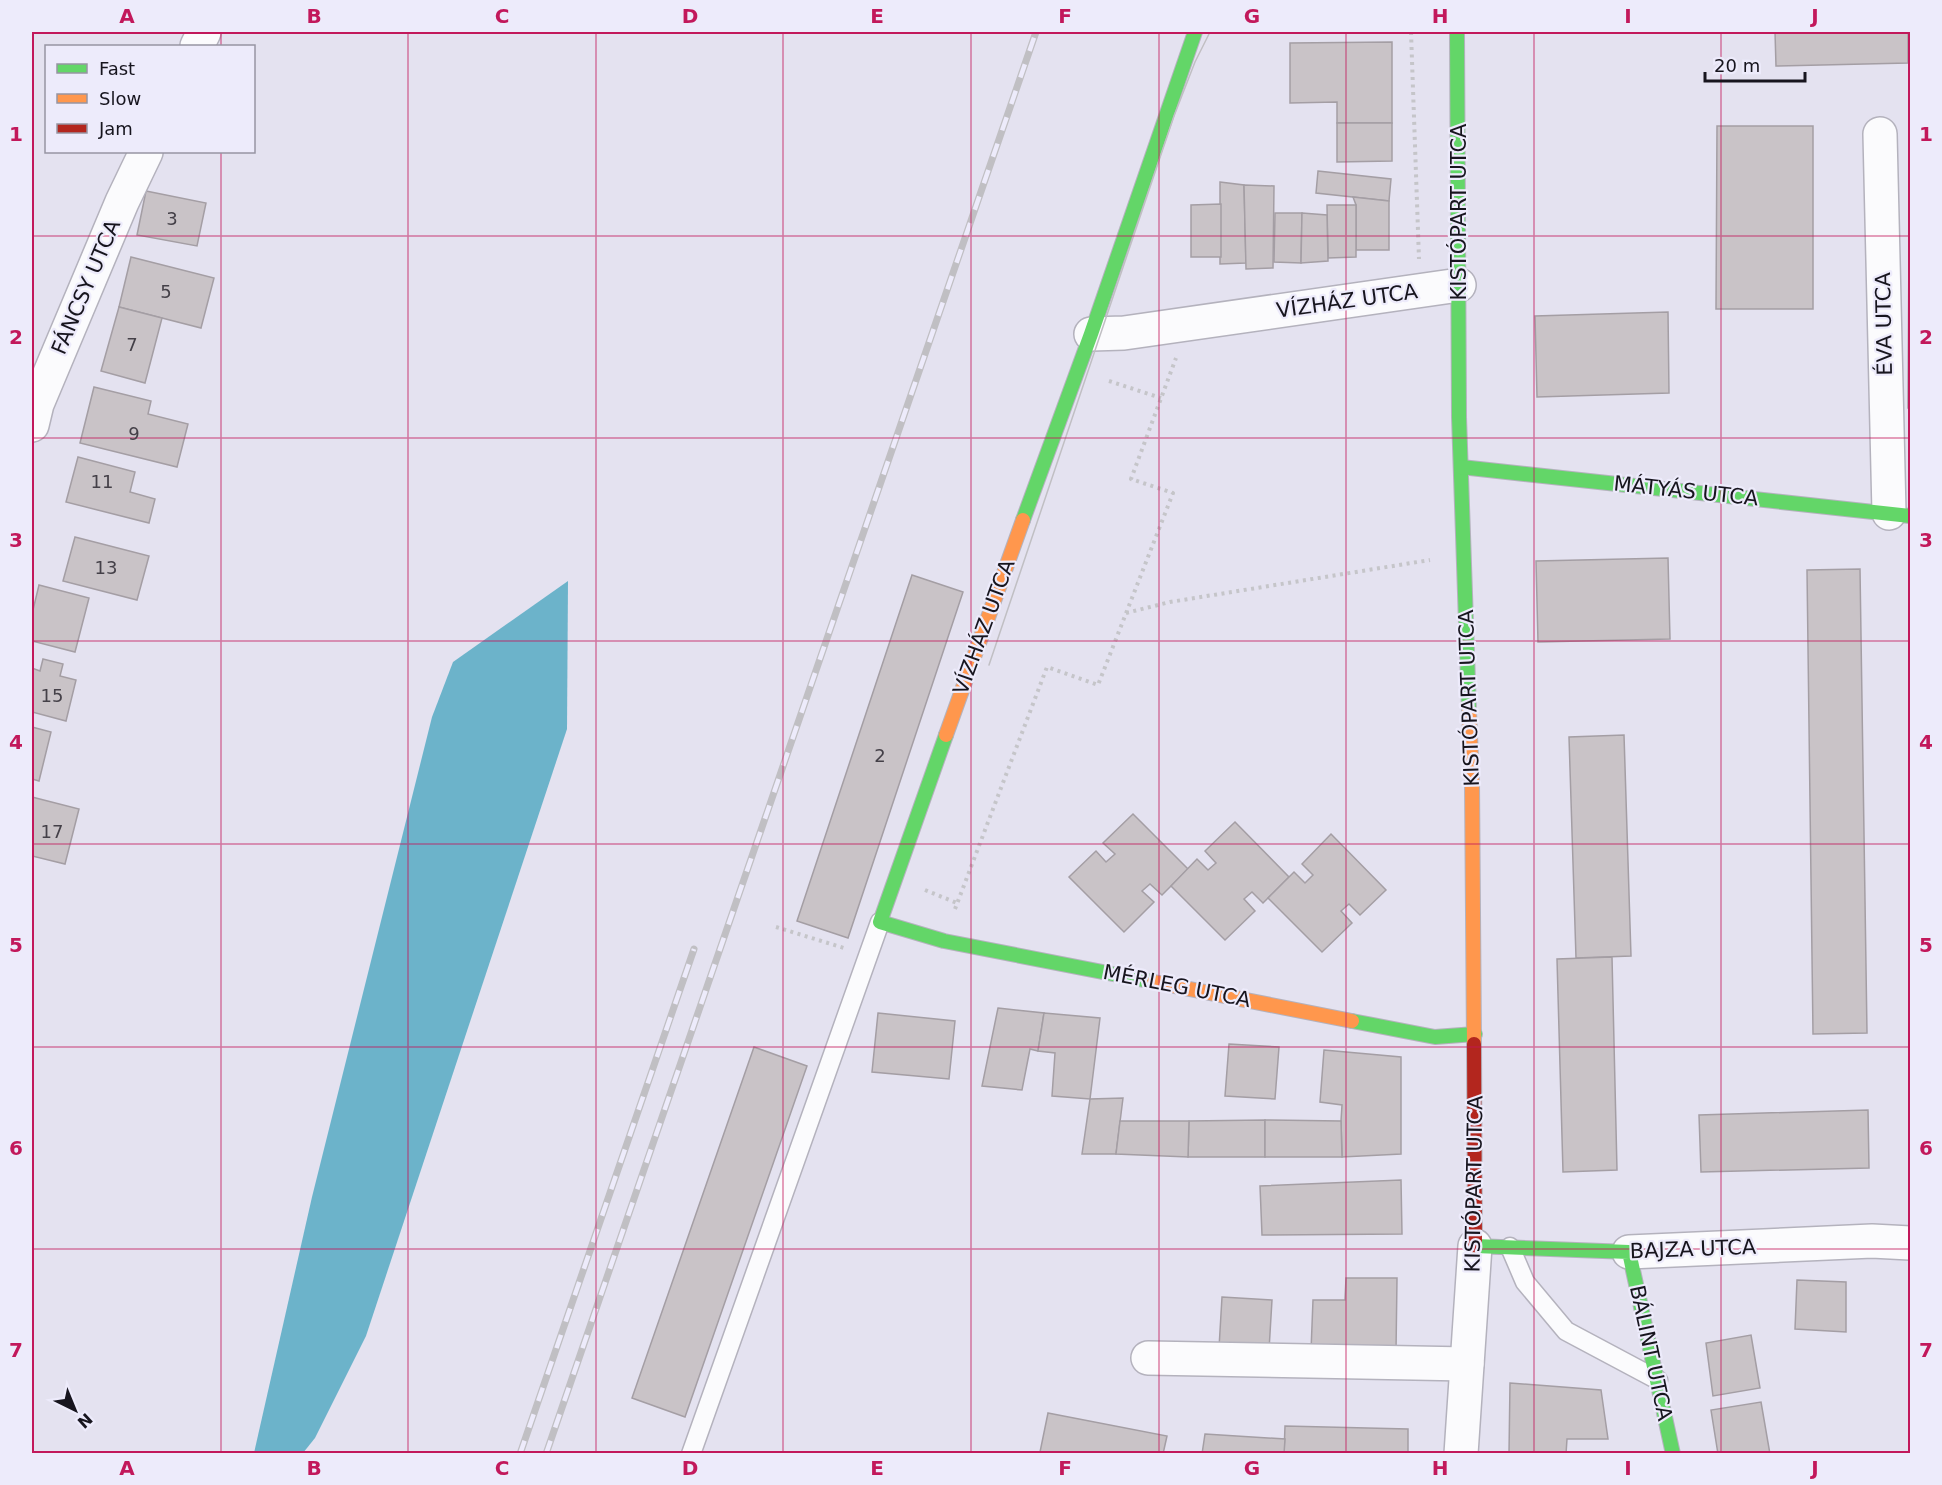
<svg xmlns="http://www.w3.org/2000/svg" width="1942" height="1485" viewBox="0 0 1942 1485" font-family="'DejaVu Sans',sans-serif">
  <rect width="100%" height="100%" fill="#e4e2f0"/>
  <path fill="#6cb3ca" d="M568,581L567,729L366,1336L315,1438L303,1453H254L312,1197L432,717L453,662Z"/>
  <g fill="#c9c3c7" stroke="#a49ea4" stroke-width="1.5">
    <path d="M1775,32H1908V63L1776,66Z"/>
    <path d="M1392,42V123H1337V102L1290,103V43Z"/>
    <path d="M1337,123H1392V161L1337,162Z"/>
    <path d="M1717,126H1813V309H1716Z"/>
    <path d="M1318,171L1391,179L1389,201L1316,193Z"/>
    <path d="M1220,182L1244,185L1246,263L1220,264Z"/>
    <path d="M1244,185L1274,186L1273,268L1246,269Z"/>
    <path d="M146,191L206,203L197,246L137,235Z"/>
    <path d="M1353,197L1389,201V250H1356V205Z"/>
    <path d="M1221,204V257H1191V205Z"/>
    <path d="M1327,205H1356V257L1328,258Z"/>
    <path d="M1275,213H1302L1301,263L1274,262Z"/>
    <path d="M1302,213L1327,215L1328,261L1301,263Z"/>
    <path d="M1909,238H1910V408H1908Z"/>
    <path d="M131,257L214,278L201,328L119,307Z"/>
    <path d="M119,307L162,318L145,383L101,371Z"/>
    <path d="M1668,312L1669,393L1537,397L1535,316Z"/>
    <path d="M94,387L151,401L148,414L188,424L177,467L80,443Z"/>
    <path d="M78,457L135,472L130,492L155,499L149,523L66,502Z"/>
    <path d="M75,537L149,556L137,600L63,581Z"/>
    <path d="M1668,558L1670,639L1538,642L1536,561Z"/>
    <path d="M1860,569L1867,1033L1813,1034L1807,570Z"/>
    <path d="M912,575L963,592L848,938L797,921Z"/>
    <path d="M39,585L89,598L75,652L32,641V614Z"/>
    <path d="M43,659L63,664L60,676L76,680L66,721L32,712V668L40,671Z"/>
    <path d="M32,727L51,732L39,781L32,779Z"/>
    <path d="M1624,735L1631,956L1576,958L1569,737Z"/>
    <path d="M32,797L79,809L65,864L32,856Z"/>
    <path d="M1133,814L1188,869L1162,895L1150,884L1142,891L1154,902L1124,932L1069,877L1096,851L1106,862L1115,854L1103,843Z"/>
    <path d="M1235,822L1289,877L1263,903L1252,892L1244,899L1255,911L1225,940L1171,886L1197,859L1208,870L1216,863L1205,851Z"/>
    <path d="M1331,834L1386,890L1360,915L1349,904L1341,911L1352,923L1322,952L1268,898L1294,872L1305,883L1313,875L1302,864Z"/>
    <path d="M1612,957L1617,1170L1563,1172L1557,959Z"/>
    <path d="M998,1008L1044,1013L1038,1051L1030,1049L1022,1090L982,1086Z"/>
    <path d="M878,1013L955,1021L949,1079L872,1072Z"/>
    <path d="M1044,1013L1100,1018L1090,1099L1052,1096L1055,1053L1038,1051Z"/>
    <path d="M1229,1044L1279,1047L1275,1099L1225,1096Z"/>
    <path d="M754,1047L807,1066L685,1417L632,1398Z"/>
    <path d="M1324,1050L1401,1057V1154L1342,1157L1341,1121L1342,1105L1320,1102Z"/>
    <path d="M1123,1098L1116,1154H1082L1090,1099Z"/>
    <path d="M1868,1110L1869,1168L1701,1172L1699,1115Z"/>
    <path d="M1265,1120V1157H1188L1189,1121Z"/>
    <path d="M1265,1120L1341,1121L1342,1157H1265Z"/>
    <path d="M1120,1121H1189L1188,1157L1116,1154Z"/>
    <path d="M1401,1180L1402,1234L1262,1235L1260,1186Z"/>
    <path d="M1346,1278H1397L1396,1352L1311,1351L1313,1300H1345Z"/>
    <path d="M1797,1280L1846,1282V1332L1795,1329Z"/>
    <path d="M1222,1297L1272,1300L1269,1350L1219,1348Z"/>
    <path d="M1751,1335L1760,1388L1713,1396L1706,1343Z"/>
    <path d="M1510,1383L1601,1390L1608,1439H1567L1566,1454H1509Z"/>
    <path d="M1761,1402L1770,1454H1718L1711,1410Z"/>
    <path d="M1048,1413L1167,1436L1163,1454L1040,1452Z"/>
    <path d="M1285,1426L1408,1429V1454H1284Z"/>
    <path d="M1205,1434L1285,1439L1284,1454H1202Z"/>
  </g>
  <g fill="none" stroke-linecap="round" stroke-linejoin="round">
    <defs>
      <g id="lane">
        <path d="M1510,1247L1525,1282L1566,1331L1658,1380"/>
        <path d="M691,1454L880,922"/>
      </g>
      <g id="street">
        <path d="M197,46L204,32"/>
        <path d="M1880,134L1889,513"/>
        <path d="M1091,334L1124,333L1459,285"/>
        <path d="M32,425L37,404L122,202L146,152"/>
        <path d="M1629,1252L1872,1241L1910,1243"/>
        <path d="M1148,1358L1467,1364"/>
        <path d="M1461,1454L1475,1246"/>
      </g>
      <g id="fast">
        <path d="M1457,32L1459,417L1469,711"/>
        <path d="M1461,467L1910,516"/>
        <path d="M1023,520L1091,334L1195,32"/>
        <path d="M946,735L880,922L944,941L1154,982"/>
        <path d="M1352,1021L1435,1037L1475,1034"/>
        <path d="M1475,1246L1629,1252L1673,1454"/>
      </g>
      <g id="slow">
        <path d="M1469,711L1472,783L1474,1044"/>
        <path d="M946,735L1023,520"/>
        <path d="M1154,982L1352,1021"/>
      </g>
      <path id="jam" d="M1474,1044L1475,1246"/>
    </defs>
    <use href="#lane" stroke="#b4b2bd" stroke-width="21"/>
    <use href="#street" stroke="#b4b2bd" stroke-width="36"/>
    <use href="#fast" stroke="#b4b2bd" stroke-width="16"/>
    <use href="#slow" stroke="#b4b2bd" stroke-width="16"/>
    <use href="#jam" stroke="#b4b2bd" stroke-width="16"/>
    <g stroke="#c5c5c9" stroke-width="4" stroke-dasharray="3 4.5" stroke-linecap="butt">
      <path d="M1411,32L1419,259"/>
      <path d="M1109,381L1161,398"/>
      <path d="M1126,613L1170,602L1430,560"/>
      <path d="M925,890L957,903"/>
      <path d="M955,909L1047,667L1098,685L1173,493L1131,479L1176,358"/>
      <path d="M776,927L844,948"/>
    </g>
    <use href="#lane" stroke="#fbfbfd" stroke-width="18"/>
    <use href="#street" stroke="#fbfbfd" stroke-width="33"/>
    <use href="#fast" stroke="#63d668" stroke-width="14"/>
    <use href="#slow" stroke="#ff974d" stroke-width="14"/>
    <use href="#jam" stroke="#b3261e" stroke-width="14"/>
    <path stroke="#c0bfc3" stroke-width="1.5" d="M989,665L1174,116L1195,62L1210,32"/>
    <defs>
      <g id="rail">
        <path d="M520,1454L694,949"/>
        <path d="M546,1454L1036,32"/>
      </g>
    </defs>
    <use href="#rail" stroke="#c0bfc3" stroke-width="7"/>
    <use href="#rail" stroke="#edebfb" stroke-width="4.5" stroke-dasharray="14" stroke-linecap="butt"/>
  </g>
  <path fill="none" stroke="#c2185b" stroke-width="1.5" stroke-opacity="0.55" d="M221,32V46M408,32V1454M596,32V1454M783,32V1454M971,32V1454M1159,32V1454M1346,32V1454M1534,32V1454M1721,32V1454M221,152V1454M32,236H1910M32,438H1910M32,641H1910M32,844H1910M32,1047H1910M32,1249H1910"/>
  <g text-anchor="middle" stroke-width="4.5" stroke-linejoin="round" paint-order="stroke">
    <g font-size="18" fill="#444048">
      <text x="172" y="225">3</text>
      <text x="166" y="298">5</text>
      <text x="132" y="351">7</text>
      <text x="134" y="440">9</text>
      <text x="102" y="488">11</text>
      <text x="106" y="574">13</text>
      <text x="52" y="702">15</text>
      <text x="880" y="762">2</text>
      <text x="52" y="838">17</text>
    </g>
    <g font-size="21" fill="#17151e" stroke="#edebfb">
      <text transform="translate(1459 212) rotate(-90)" y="7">KISTÓPART UTCA</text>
      <text transform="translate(86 287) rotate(-67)" y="7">FÁNCSY UTCA</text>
      <text transform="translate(1347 301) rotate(-8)" y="7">VÍZHÁZ UTCA</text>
      <text transform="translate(1884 324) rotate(-91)" y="7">ÉVA UTCA</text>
      <text transform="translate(1686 491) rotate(6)" y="7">MÁTYÁS UTCA</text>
      <text transform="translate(984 627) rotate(-70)" y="7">VÍZHÁZ UTCA</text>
      <text transform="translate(1469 698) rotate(-92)" y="7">KISTÓPART UTCA</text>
      <text transform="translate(1177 986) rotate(11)" y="7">MÉRLEG UTCA</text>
      <text transform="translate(1474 1184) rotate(-89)" y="7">KISTÓPART UTCA</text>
      <text transform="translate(1693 1249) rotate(-2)" y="7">BAJZA UTCA</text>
      <text transform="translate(1651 1353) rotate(78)" y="7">BÁLINT UTCA</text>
    </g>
  </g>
  <rect width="1942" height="1485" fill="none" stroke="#edebfb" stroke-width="66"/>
  <rect x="45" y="45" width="210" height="108" fill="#edebfb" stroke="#9795a3" stroke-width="1.5"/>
  <rect x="57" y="64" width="30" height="9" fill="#63d668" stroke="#9795a3" stroke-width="1.5"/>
  <text x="99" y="75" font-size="18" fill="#17151e">Fast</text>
  <rect x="57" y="94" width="30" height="9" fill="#ff974d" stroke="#9795a3" stroke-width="1.5"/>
  <text x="99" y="105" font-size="18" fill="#17151e">Slow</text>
  <rect x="57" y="124" width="30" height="9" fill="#b3261e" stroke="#9795a3" stroke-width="1.5"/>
  <text x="99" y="135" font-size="18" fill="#17151e">Jam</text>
  <g transform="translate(75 1410) rotate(137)" stroke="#edebfb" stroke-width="4.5" paint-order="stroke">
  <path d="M0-4.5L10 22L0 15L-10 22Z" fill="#17151e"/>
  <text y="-9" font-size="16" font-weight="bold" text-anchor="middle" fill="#17151e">N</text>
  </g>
  <path d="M1705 72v9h100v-9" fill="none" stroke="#17151e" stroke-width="3"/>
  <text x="1714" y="72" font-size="18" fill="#17151e" stroke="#edebfb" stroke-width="4.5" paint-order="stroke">20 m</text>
  <rect x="33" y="33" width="1876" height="1419" fill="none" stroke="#c2185b" stroke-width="2"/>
  <g font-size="20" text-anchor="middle" font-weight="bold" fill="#c2185b">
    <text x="127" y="23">A</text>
    <text x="314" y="23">B</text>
    <text x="502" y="23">C</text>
    <text x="690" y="23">D</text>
    <text x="877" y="23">E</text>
    <text x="1065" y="23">F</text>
    <text x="1252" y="23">G</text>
    <text x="1440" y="23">H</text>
    <text x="1628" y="23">I</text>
    <text x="1815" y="23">J</text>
    <text x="16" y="141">1</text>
    <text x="1926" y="141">1</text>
    <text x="16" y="344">2</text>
    <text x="1926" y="344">2</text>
    <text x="16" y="547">3</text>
    <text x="1926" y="547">3</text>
    <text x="16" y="749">4</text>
    <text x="1926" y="749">4</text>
    <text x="16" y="952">5</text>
    <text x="1926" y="952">5</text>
    <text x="16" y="1155">6</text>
    <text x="1926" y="1155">6</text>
    <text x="16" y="1357">7</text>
    <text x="1926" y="1357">7</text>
    <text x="127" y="1475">A</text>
    <text x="314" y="1475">B</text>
    <text x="502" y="1475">C</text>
    <text x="690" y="1475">D</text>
    <text x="877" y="1475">E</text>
    <text x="1065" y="1475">F</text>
    <text x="1252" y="1475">G</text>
    <text x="1440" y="1475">H</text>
    <text x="1628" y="1475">I</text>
    <text x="1815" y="1475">J</text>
  </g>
</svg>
